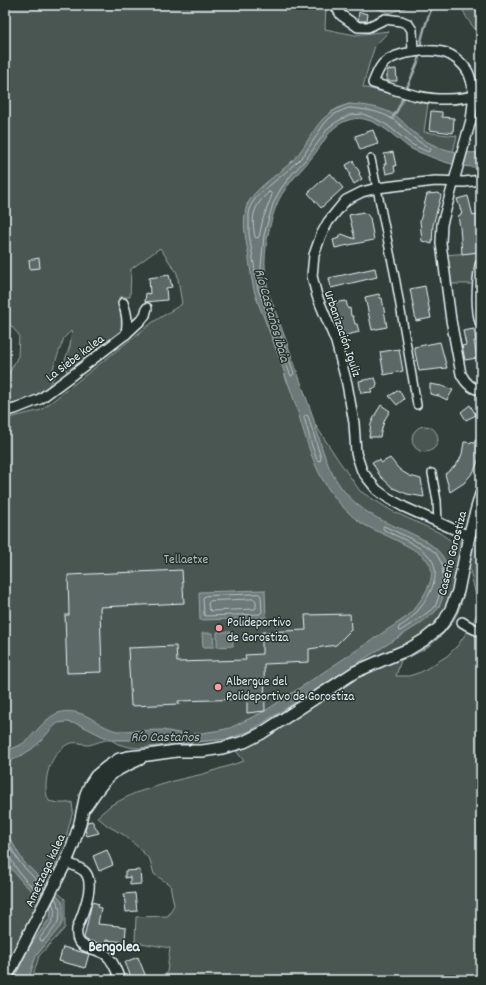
<svg xmlns="http://www.w3.org/2000/svg" width="486" height="985" viewBox="0 0 486 985" font-family="Dekko,sans-serif">
  <rect width="100%" height="100%" fill="#323e39"/>
  <filter id="ink" filterUnits="userSpaceOnUse"><feTurbulence type="fractalNoise" baseFrequency=".025" numOctaves="2"/><feDisplacementMap in="SourceGraphic" scale="8" xChannelSelector="R" yChannelSelector="G"/><feConvolveMatrix kernelMatrix="1 2 1 2 8 2 1 2 1" color-interpolation-filters="sRGB"/></filter>
  <g filter="url(#ink)">
    <g fill="#495651" stroke="#98a4a4" fill-rule="evenodd">
      <path d="M5,5H326L325,29L355,35L389,31L375,46L369,64L363,87L428,104L424,132L457,136L453,152L439,148L426,142L411,131L396,116L388,112L377,109L349,104L340,107L331,112L294,160L285,168L263,186L247,204L286,380L339,461L360,491L392,511L440,533L458,546L481,485V980H166L170,948L135,942L136,917L168,916L174,905L170,885L154,874L150,860L139,848L124,835L108,826L97,817L111,805L135,793L177,780L203,774L244,761L227,739L139,748C132,748 125,746 118,744C116,743 112,740 110,740C105,739 94,744 89,745C85,746 83,743 80,743C64,740 54,755 49,768C46,778 44,792 49,801C57,803 64,804 72,802L73,811L66,837L54,868L47,883L65,899V928L39,956L34,973L35,980H5V419L41,410L153,322L182,304L177,273L160,248L131,269L130,297H119L122,317L125,322L122,332L68,375L64,363L70,346L72,330L64,338L53,368L54,377L40,399L5,411V381L18,356L19,335L5,319ZM469,566L479,608L473,623L458,645L447,656L421,672L409,676H396L401,660C425,652 446,636 457,614C464,599 466,582 469,566Z"/>
      <path d="M369,5H426L425,9L414,5L389,13Z"/>
      <path d="M462,5H481V36C474,28 463,16 462,5Z"/>
      <path d="M479,252L474,284H449L445,255Z"/>
      <circle cx="425" cy="439" r="13"/>
    </g>
    <g fill="#6d7978" stroke="#9ea9ab">
      <path d="M349,104C364,105 383,107 396,116C402,120 407,127 412,131C432,148 455,155 481,152V167H480C460,168 442,162 424,154C418,152 412,150 407,146C394,136 381,123 364,119C353,116 338,123 331,131C326,137 322,144 317,151C307,165 294,176 284,191C272,208 264,246 265,267C265,276 267,285 269,294C284,334 298,374 312,414C320,439 324,465 341,487C350,499 359,507 372,515C394,529 436,537 446,563C450,572 443,603 437,610C432,616 424,620 418,625L250,731L228,739L186,743L152,740H114L104,737L78,724L67,722L58,723L52,728L41,741L32,749L22,755L11,761L5,762V751C11,749 17,747 22,744C41,731 48,707 75,712C91,715 102,728 117,731L163,730L189,735L221,730L230,728L265,711L408,616C418,604 439,580 429,563C420,548 378,533 361,523C350,515 340,505 332,494C310,465 304,428 292,394C284,371 276,348 267,326C263,314 257,302 254,290C251,278 250,265 248,252C246,240 243,227 245,214C247,190 279,176 294,159C305,148 311,132 322,120C330,112 338,108 349,104Z"/>
      <path d="M265,590L266,618L200,620L199,592Z"/>
      <path d="M217,632H232L233,646L217,647Z"/>
      <path d="M202,633H213L214,647H203Z"/>
      <path d="M5,830L23,861L58,896L62,901L63,906V921L60,927L36,956L32,968L29,980H13L30,946L50,918L51,912L50,906L24,884L13,871L5,857Z"/>
    </g>
    <g fill="none" stroke-linecap="round" stroke-linejoin="round">
      <g stroke="#b7c1c5" stroke-width="1">
        <path d="M349,108C363,109 381,111 394,120C399,123 403,128 407,132C414,139 422,144 430,148L431,150L428,152L411,144L387,125L376,119L363,114L350,115L338,121L329,127L307,158L292,174L280,190L273,204L264,235L261,267L262,281L266,295L294,373L293,375L291,376L290,374L258,289L249,234V214L251,205L257,196L287,171L297,162L304,155L324,124L333,115L341,111Z"/>
        <path d="M269,192L271,193L272,195L263,219L259,237L256,238L255,237C251,217 253,206 269,192Z"/>
        <path d="M306,415L308,416L321,458L320,461L317,460L312,446L304,417Z"/>
        <path d="M384,526L426,546L436,553L443,566L442,582L438,599L435,607L416,621L400,631L398,630L399,627C403,624 408,622 411,618C426,604 447,572 427,554C415,543 398,537 384,530L383,528Z"/>
        <path d="M259,594L261,596L262,612L260,614L206,616L204,615L203,598L205,596Z"/>
        <path d="M254,599L256,601V608L255,609L211,611L209,609L208,603L210,601Z"/>
        <path d="M5,838L20,863L45,889"/>
        <path d="M5,856L10,858L16,868L26,881L42,894"/>
        <path d="M52,903C60,917 48,927 40,938V940L41,941H43C55,928 67,916 55,898"/>
      </g>
      <g stroke="#9ea9ab" stroke-width="2.5">
        <path d="M420,48C422,33 427,19 433,5"/>
        <path d="M406,90L418,62L419,53"/>
        <path d="M393,117L398,109L404,95"/>
      </g>
    </g>
    <g fill="#5c6865" stroke="#e8f1f8">
      <path d="M359,12L368,14L367,21H360L358,20Z"/>
      <path d="M396,69L397,81H387V70Z"/>
      <path d="M431,111L442,112V117L454,118L453,133L429,130Z"/>
      <path d="M373,130L378,144L360,150L355,136Z"/>
      <path d="M393,152L396,166H394L395,172L386,174L384,164H386L384,154Z"/>
      <path d="M353,161L360,173L359,174L362,179L354,184L349,175L350,174L346,165Z"/>
      <path d="M330,173L343,188L321,208L308,193Z"/>
      <path d="M439,193L441,196L433,225L432,244L422,241L420,221L427,194Z"/>
      <path d="M468,196L473,216L481,214V249H479V252L462,254L460,227L458,216L462,214L457,199Z"/>
      <path d="M363,212L364,214L366,213L370,218L374,240L344,246L335,248L333,240L339,238L338,237L342,234L355,239L349,215Z"/>
      <path d="M39,258L40,268L30,269L29,260Z"/>
      <path d="M375,268L377,277L331,288L329,278Z"/>
      <path d="M169,275L172,287L166,288L167,300L145,302L146,293L150,294L149,278Z"/>
      <path d="M425,286L431,318L416,321L410,289Z"/>
      <path d="M379,294L380,298H382L387,327L372,330L365,297Z"/>
      <path d="M346,301L348,309L350,308L351,316H353L355,324H357L359,332L343,336L342,327H340L338,319L336,320L332,303Z"/>
      <path d="M474,329L476,341H474L477,358L465,360L462,346L466,345L463,331Z"/>
      <path d="M440,342L447,368L419,371L414,347Z"/>
      <path d="M399,349L403,371L384,375L380,352Z"/>
      <path d="M375,378L377,383L376,388L371,389L372,392L361,393L359,381Z"/>
      <path d="M430,384L442,386L453,390L447,400L439,396L430,394Z"/>
      <path d="M399,390L404,399L397,405L389,396Z"/>
      <path d="M381,405L390,411L385,419L382,428L380,437H369L371,424L376,413Z"/>
      <path d="M470,405L476,415L466,420L461,412Z"/>
      <path d="M481,438V454L474,471L464,483L450,492L445,474L454,467L459,461L462,454L464,442L475,443V440Z"/>
      <path d="M390,458L398,468L403,472L410,476L421,479L424,497L407,494L393,488L380,476L372,462L380,460L381,463Z"/>
      <path d="M182,570L184,603L100,607L102,672L67,673L65,615H69L68,575Z"/>
      <path d="M350,614L351,630L336,645L309,649V662L264,664L265,711L247,713V699L178,701L179,704L131,706L128,648L176,646L177,662L246,660L245,655L262,654V632L306,630L305,615Z"/>
      <path d="M92,821L99,833L87,836L85,830L87,822Z"/>
      <path d="M107,850L113,865L99,871L93,856Z"/>
      <path d="M140,870L141,884L130,885V877L125,878V871Z"/>
      <path d="M135,893L137,911L126,912L124,894Z"/>
      <path d="M92,902L99,904L98,907L101,908L98,924L119,926V927L126,928L125,942L106,940L105,944L88,941L84,938Z"/>
      <path d="M63,947L89,954L85,968L59,961Z"/>
      <path d="M138,957L144,972L147,980H132L125,962Z"/>
    </g>
    <g fill="none" stroke-linecap="round" stroke-linejoin="round">
      <defs>
        <g id="pedestrian">
          <path d="M371,159L396,282L417,405"/>
          <path d="M432,473L437,501L438,523"/>
        </g>
        <g id="minor">
          <path d="M335,5L341,15L358,27H368L385,19L401,21L408,24L412,30L413,52"/>
          <path d="M481,94C470,97 458,99 447,99C422,100 397,90 373,83C376,76 379,66 385,62C397,52 427,49 442,52C453,54 467,66 470,77C475,90 473,106 471,120L442,224L441,243L451,320L461,374C465,382 471,389 481,390"/>
          <path d="M123,303C127,314 128,321 126,334"/>
          <path d="M5,411L15,409L40,399L67,379L126,334L140,321L145,315L147,308"/>
          <path d="M469,536L404,507L388,498L377,490L368,479L362,471L356,453L354,423L347,384L336,342L317,296L312,276L314,255L321,235L328,222L336,212L346,200L362,192L377,188L435,181L464,182L481,180"/>
          <path d="M462,622L472,628L481,632"/>
          <path d="M66,862C72,865 79,867 84,871C97,883 82,914 77,929C74,951 95,946 106,955C113,960 117,972 120,980"/>
        </g>
        <g id="tertiary">
          <path d="M481,265C478,284 476,304 481,322"/>
          <path d="M86,806C94,794 103,780 114,772C122,767 131,763 140,759"/>
          <path d="M5,980L66,862L73,845L80,823L86,794L90,785L96,776L107,767L119,759L128,757L148,755L176,751H202L222,748L244,742L262,733L355,672L385,659L409,649L424,640L439,628L445,620L451,609L458,591L469,536L481,494"/>
        </g>
      </defs>
      <use href="#pedestrian" stroke="#e8f1f8" stroke-width="10"/>
      <use href="#minor" stroke="#e8f1f8" stroke-width="12"/>
      <use href="#tertiary" stroke="#e8f1f8" stroke-width="14"/>
      <use href="#pedestrian" stroke="#26332d" stroke-width="7"/>
      <use href="#minor" stroke="#26332d" stroke-width="9"/>
      <use href="#tertiary" stroke="#26332d" stroke-width="11"/>
    </g>
  </g>
  <g fill="#ff9aa2" stroke="#26332d" stroke-width="1.5">
    <circle cx="219" cy="628" r="4"/>
    <circle cx="218" cy="687" r="4"/>
  </g>
  <g text-anchor="middle" stroke-width="3" stroke-linejoin="round" paint-order="stroke">
    <g font-size="13" fill="#e8f1f8" stroke="#26332d">
      <text transform="translate(344 333) rotate(71)" y="5">Urbanización Iguliz</text>
      <text transform="translate(74 357) rotate(-37)" y="5">La Siebe kalea</text>
      <text transform="translate(451 553) rotate(-76)" y="5">Caserio Gorostiza</text>
      <text transform="translate(44 870) rotate(-65)" y="5">Ametzaga kalea</text>
    </g>
    <g font-size="13" fill="#b0bbbe" stroke="#26332d">
      <text x="186" y="563">Tellaetxe</text>
    </g>
    <g font-size="13" fill="#e8f1f8" stroke="#26332d" text-anchor="start">
      <text x="227" y="626">Polideportivo<tspan x="227" dy="15">de Gorostiza</tspan></text>
      <text x="226" y="685">Albergue del<tspan x="226" dy="15">Polideportivo de Gorostiza</tspan></text>
    </g>
    <g font-size="14" font-style="italic" fill="#b1bbbe" stroke="#26332d">
      <text transform="translate(273 315) rotate(74)" y="5">Río Castaños ibaia</text>
      <text x="165" y="741">Río Castaños</text>
    </g>
    <g font-size="15" font-weight="bold" fill="#e8f1f8" stroke="#26332d">
      <text x="114" y="951">Bengolea</text>
    </g>
  </g>
  <rect width="486" height="985" fill="none" stroke="#26332d" stroke-width="20"/>
  <rect x="10" y="10" width="466" height="965" fill="none" stroke="#e8f1f8" stroke-width="1.5" filter="url(#ink)"/>
</svg>
